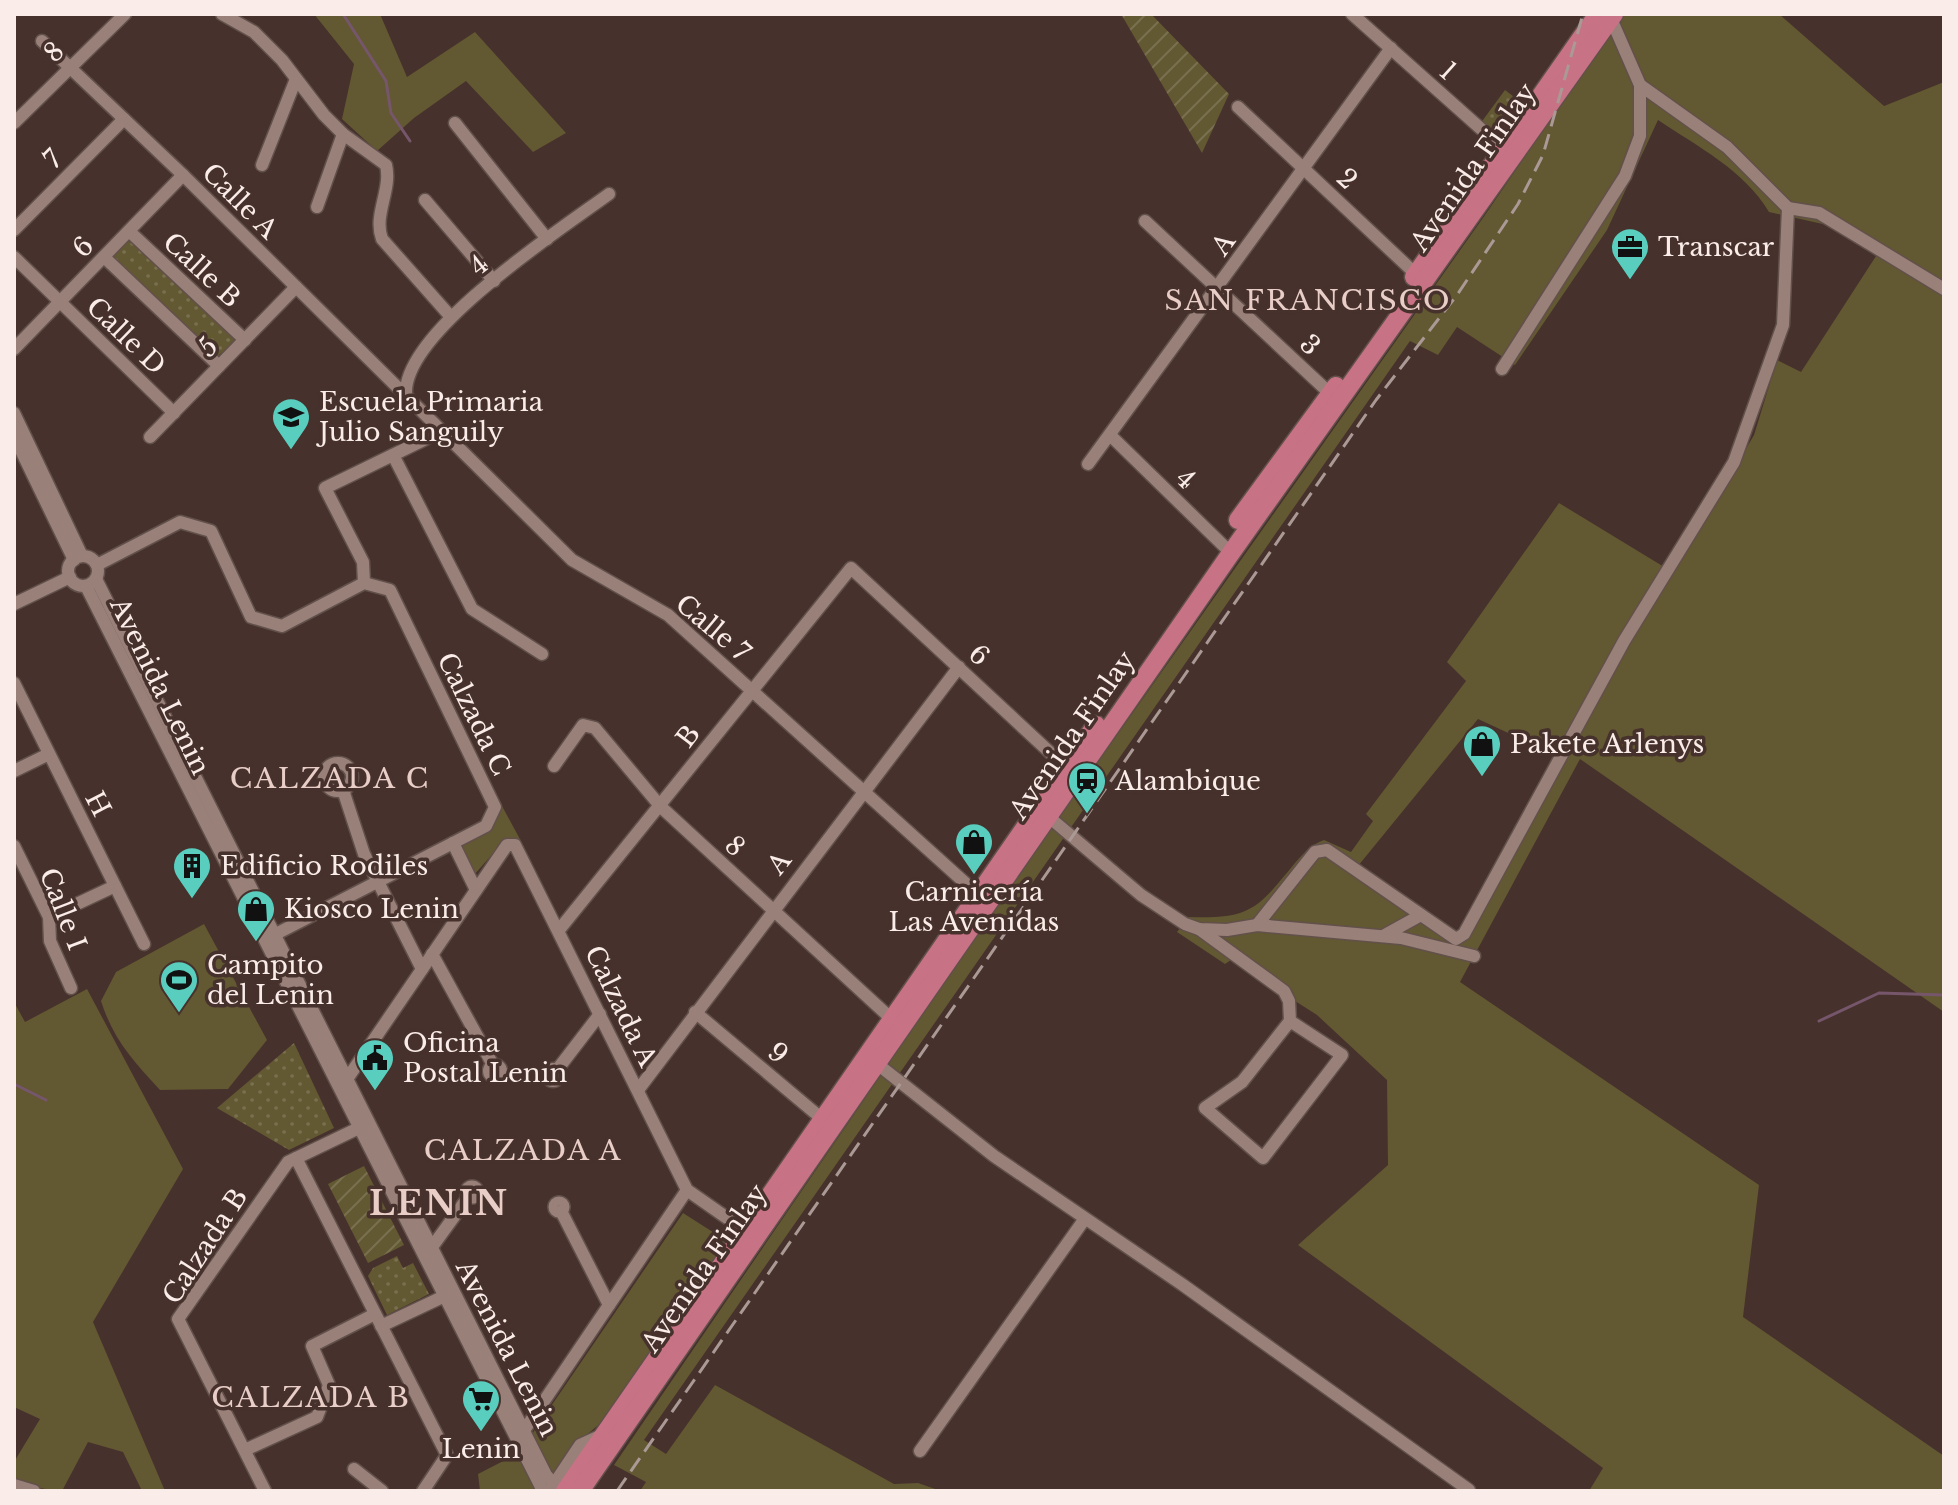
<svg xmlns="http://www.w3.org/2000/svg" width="1958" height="1505" viewBox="0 0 1958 1505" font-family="'Libre Baskerville',serif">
  <defs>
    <pattern id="park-dots" width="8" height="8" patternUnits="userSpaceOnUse" patternTransform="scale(2)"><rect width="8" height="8" fill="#625832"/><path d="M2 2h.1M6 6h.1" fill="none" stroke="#797050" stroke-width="1.8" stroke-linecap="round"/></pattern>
    <pattern id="garden-furrows" width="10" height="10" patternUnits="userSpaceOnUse" patternTransform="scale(2)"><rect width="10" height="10" fill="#625832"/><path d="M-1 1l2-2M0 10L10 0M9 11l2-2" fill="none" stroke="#797050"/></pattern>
  </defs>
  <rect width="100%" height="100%" fill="#46312c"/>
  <g fill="#625832" fill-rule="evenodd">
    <path d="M314,14H380L407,77L475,32L566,133L533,152L466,81L414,118L377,151L342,119L354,64Z"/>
    <path d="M1614,14H1779L1884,106L1944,82V1012L1580,759L1460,982L1759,1185L1743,1317L1944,1456V1491H1589L1603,1468L1298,1245L1388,1165L1387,1080L1317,1015L1231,960L1225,964L1177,932L1189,917C1251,919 1257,909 1295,863C1305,852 1310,845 1324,840L1351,852L1373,821L1366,814L1466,681L1447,662L1559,503L1674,573L1754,435L1777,360L1801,372L1878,253L1836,227L1769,212C1744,170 1698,147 1658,120L1607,230L1515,365L1457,327L1438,355L1410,341L644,1440L666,1454L715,1385L894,1484L918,1483L941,1491H640L646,1482L614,1465L1018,875L1485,215L1614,26ZM1478,719L1558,756L1457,933L1358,866Z"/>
    <path d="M502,806L521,841H504L474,875L460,847L490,830Z"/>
    <path d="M204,924L267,1040L228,1089L160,1090C133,1061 113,1039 101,1001L116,972Z"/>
    <path d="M87,989L183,1169L93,1322L165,1491H142L123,1452L88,1442L62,1491L14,1485V1462L40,1419L14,1407V1002L25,1022Z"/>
    <path d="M683,1213L727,1241L602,1422L578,1442L541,1491H480L478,1474L519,1453Z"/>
  </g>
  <g fill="url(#park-dots)">
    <path d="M1505,90L1522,103L1497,139L1480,124Z"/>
    <path d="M130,239L234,338V344L216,357L112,257Z"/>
    <path d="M294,1043L334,1128L289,1150L217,1108Z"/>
    <path d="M397,1256L403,1268L413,1263L429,1294L387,1315L368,1276L373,1268Z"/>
  </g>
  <g fill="url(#garden-furrows)">
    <path d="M1121,14H1151L1229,94L1202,153Z"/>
    <path d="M364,1166L404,1245L368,1263L328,1184Z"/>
  </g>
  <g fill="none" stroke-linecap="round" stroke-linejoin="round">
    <g stroke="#76566b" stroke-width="3">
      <path d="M343,14L386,81L391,113L410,141"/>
      <path d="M1819,1021L1879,993L1944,995"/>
      <path d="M14,1084L46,1100"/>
    </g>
    <defs>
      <g id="minor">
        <path d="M222,14L254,32L282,60L324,115L343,134L386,165C392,190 373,215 382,239L451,317"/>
        <path d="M1352,14L1507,152"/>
        <path d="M42,41L183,175L572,560L668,615L983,899"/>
        <path d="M1238,107L1419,277"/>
        <path d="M14,123L125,14"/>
        <path d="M455,123L547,239"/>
        <path d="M262,165L296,79"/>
        <path d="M425,200L494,281"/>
        <path d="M317,207L343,134"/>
        <path d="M1788,208L1819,213L1944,289"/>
        <path d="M1145,221L1336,399"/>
        <path d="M14,230L124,119"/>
        <path d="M129,231L245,340"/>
        <path d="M14,257L174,413"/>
        <path d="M104,257L219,366"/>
        <path d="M14,349L183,175"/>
        <path d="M1502,369L1625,176L1640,136V85"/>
        <path d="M406,394C403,332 561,229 609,194"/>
        <path d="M14,413L82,556"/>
        <path d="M14,436L74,560"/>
        <path d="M1111,436L1231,553"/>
        <path d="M150,437L296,287"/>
        <path d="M393,455L472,609L542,654"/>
        <path d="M1088,464L1391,48"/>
        <circle cx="83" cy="571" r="15"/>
        <path d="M97,565L180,522L211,531L251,617L282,626L364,583L390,590L495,807L486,826L268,938"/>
        <path d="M96,579L546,1475L560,1491"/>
        <path d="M364,583L363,562L325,488L442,431"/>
        <path d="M86,586L543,1491"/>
        <path d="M14,604L70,577"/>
        <path d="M14,683L144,944"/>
        <circle cx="338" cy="777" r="14"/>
        <path d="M554,766L583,725L595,728L661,807L896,1023"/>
        <path d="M14,771L49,754"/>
        <path d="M343,790L364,854L422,969"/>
        <path d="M1043,812L1141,895L1185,924L1199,929L1227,930L1257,925L1401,938L1474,956"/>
        <path d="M453,843L476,890"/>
        <path d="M14,846L49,917L50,941L71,988"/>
        <path d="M49,917L115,886"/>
        <path d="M1257,925L1315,852L1327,850L1456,939L1464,934L1624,641L1734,462L1783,325L1788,208L1727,147L1640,85L1609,14"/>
        <path d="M1199,929L1284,991L1289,1001L1290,1021L1242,1082L1205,1108L1263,1158L1342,1055L1290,1021"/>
        <path d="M559,930L851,568L1070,771"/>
        <path d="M1383,936L1421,915"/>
        <path d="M432,954L493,1065"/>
        <path d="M695,1012L827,1123"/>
        <path d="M871,1059L994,1156L1183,1285L1469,1490"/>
        <circle cx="495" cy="1071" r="6"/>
        <circle cx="553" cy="1075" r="6"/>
        <path d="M557,1070L600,1014"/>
        <path d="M345,1082L507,845H515L687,1190L750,1234"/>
        <path d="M638,1090L959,667"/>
        <path d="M296,1158L447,1455L423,1491"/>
        <circle cx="472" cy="1192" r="5.5"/>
        <circle cx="559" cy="1207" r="4.5"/>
        <path d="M561,1211L609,1305"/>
        <path d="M432,1247L469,1196"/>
        <path d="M381,1326L451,1293"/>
        <path d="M521,1435L687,1190"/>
        <path d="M245,1450L317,1417L329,1385L312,1346L375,1314"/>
        <path d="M920,1451L1084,1220"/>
        <path d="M354,1469L382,1491"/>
        <path d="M14,1485L34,1491"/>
        <path d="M550,1490L580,1445L602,1435"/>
        <path d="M265,1491L178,1319L288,1162L363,1126"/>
      </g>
      <g id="highway">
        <path d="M1414,277L1598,14"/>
        <path d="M1238,520L1336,386"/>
        <path d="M565,1491L1096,725"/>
        <path d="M580,1491L1231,553L1614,14"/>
      </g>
    </defs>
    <use href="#minor" stroke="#62504b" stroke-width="15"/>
    <use href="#highway" stroke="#62504b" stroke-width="21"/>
    <use href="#minor" stroke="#998079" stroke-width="12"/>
    <use href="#highway" stroke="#c77285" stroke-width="18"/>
    <path stroke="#aa9995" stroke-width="3" stroke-dasharray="16 8" stroke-linecap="butt" d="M617,1491L1376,400L1457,295L1518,204L1543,155L1583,14"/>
  </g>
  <defs>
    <symbol id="office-pin" viewBox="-11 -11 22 30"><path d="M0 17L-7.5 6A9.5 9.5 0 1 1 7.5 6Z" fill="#59cebf" stroke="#46312c"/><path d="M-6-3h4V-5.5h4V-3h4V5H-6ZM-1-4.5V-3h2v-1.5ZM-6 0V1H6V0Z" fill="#111"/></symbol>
    <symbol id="school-pin" viewBox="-11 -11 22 30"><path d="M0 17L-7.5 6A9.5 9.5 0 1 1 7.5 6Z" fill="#59cebf" stroke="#46312c"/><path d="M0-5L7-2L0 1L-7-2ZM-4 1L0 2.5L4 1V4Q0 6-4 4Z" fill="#111"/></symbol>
    <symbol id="shop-pin" viewBox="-11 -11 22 30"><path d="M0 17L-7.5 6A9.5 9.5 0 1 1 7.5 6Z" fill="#59cebf" stroke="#46312c"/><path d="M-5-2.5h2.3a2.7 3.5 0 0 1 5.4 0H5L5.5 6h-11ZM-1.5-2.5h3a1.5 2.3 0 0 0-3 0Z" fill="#111"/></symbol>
    <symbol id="station-pin" viewBox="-11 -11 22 30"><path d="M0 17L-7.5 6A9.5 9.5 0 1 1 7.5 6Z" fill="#59cebf" stroke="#46312c"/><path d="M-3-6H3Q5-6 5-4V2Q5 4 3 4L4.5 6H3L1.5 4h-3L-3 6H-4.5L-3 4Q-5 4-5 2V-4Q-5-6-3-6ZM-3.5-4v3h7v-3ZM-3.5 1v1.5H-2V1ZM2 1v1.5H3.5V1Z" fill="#111"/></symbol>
    <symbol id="building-pin" viewBox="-11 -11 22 30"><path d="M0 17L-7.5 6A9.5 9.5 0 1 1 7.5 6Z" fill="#59cebf" stroke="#46312c"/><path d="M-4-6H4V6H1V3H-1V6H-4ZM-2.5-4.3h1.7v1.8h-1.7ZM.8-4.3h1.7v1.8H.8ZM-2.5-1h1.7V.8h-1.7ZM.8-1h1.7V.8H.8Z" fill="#111"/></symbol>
    <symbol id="stadium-pin" viewBox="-11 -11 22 30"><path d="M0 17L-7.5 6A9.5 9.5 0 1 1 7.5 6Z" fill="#59cebf" stroke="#46312c"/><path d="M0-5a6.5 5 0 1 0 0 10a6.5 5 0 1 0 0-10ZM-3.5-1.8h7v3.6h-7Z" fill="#111"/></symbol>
    <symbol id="civic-pin" viewBox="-11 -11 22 30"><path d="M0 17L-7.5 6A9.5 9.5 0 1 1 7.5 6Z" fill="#59cebf" stroke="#46312c"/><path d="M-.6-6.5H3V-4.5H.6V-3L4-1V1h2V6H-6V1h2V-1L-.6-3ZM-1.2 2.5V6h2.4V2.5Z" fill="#111"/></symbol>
    <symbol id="supermarket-pin" viewBox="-11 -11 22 30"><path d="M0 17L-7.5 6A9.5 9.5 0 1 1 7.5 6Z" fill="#59cebf" stroke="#46312c"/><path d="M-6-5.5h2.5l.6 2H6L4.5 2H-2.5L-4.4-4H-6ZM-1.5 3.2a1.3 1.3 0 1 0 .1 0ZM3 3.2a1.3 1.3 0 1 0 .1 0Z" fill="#111"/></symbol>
  </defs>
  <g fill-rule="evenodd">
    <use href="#office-pin" x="1608" y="225" width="44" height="60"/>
    <use href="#school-pin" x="269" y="395" width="44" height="60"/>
    <use href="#shop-pin" x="1460" y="722" width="44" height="60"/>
    <use href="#station-pin" x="1065" y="759" width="44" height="60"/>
    <use href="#shop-pin" x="952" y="820" width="44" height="60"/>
    <use href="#building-pin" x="170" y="844" width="44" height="60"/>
    <use href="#shop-pin" x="234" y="887" width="44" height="60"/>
    <use href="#stadium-pin" x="157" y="958" width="44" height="60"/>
    <use href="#civic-pin" x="353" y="1036" width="44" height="60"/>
    <use href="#supermarket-pin" x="459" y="1377" width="44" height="60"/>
  </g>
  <g text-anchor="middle" stroke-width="7" stroke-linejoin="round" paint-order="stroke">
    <g font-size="26" fill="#faece8" stroke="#46312c">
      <text transform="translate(54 52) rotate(-44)" y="9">8</text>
      <text transform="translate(1448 71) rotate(42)" y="9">1</text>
      <text transform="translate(53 159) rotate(-45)" y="9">7</text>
      <text transform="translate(1473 167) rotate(-55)" y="9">Avenida Finlay</text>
      <text transform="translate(1347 179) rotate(43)" y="9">2</text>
      <text transform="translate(240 201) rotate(45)" y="9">Calle A</text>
      <text transform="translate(1223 244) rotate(-54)" y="9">A</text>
      <text transform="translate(83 247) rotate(-46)" y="9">6</text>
      <text transform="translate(479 265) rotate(-38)" y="9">4</text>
      <text transform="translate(202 270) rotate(43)" y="9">Calle B</text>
      <text transform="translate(126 336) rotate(44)" y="9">Calle D</text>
      <text transform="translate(1310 345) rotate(43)" y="9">3</text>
      <text transform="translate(208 347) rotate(-46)" y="9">5</text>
      <text transform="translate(1186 479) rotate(44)" y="9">4</text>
      <text transform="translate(713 628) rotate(40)" y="9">Calle 7</text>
      <text transform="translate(979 655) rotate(43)" y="9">6</text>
      <text transform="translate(160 686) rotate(64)" y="9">Avenida Lenin</text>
      <text transform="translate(474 714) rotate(64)" y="9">Calzada C</text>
      <text transform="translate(1072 735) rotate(-55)" y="9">Avenida Finlay</text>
      <text transform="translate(688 736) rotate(-52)" y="9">B</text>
      <text transform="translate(98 804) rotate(63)" y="9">H</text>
      <text transform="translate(735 846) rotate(43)" y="9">8</text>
      <text transform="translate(779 863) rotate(-52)" y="9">A</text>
      <text transform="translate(63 909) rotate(69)" y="9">Calle I</text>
      <text transform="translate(621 1006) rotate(64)" y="9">Calzada A</text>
      <text transform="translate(778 1053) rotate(40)" y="9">9</text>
      <text transform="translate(205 1246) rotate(-57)" y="9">Calzada B</text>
      <text transform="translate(704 1268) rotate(-55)" y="9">Avenida Finlay</text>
      <text transform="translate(507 1348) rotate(63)" y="9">Avenida Lenin</text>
    </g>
    <g font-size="26" fill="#faece8" stroke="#46312c" text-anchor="start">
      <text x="1658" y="256">Transcar</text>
      <text x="319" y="411">Escuela Primaria<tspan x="319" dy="30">Julio Sanguily</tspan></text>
      <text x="1510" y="753">Pakete Arlenys</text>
      <text x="1115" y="790">Alambique</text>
      <text x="220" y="875">Edificio Rodiles</text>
      <text x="974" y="901" text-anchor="middle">Carnicería<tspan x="974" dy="30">Las Avenidas</tspan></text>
      <text x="284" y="918">Kiosco Lenin</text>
      <text x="207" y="974">Campito<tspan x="207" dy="30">del Lenin</tspan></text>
      <text x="403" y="1052">Oficina<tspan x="403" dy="30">Postal Lenin</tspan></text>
      <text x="481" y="1458" text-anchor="middle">Lenin</text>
    </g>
    <g font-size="28" letter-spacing="2" fill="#e9cec7" stroke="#46312c">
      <text x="1308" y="310">SAN FRANCISCO</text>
      <text x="330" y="788">CALZADA C</text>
      <text x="523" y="1160">CALZADA A</text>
      <text x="311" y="1407">CALZADA B</text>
    </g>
    <g font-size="34" font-weight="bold" letter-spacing="2" fill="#e9cec7" stroke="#46312c">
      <text x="439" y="1215">LENIN</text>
    </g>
  </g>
  <rect width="1958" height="1505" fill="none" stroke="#faece8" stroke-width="32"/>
</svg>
